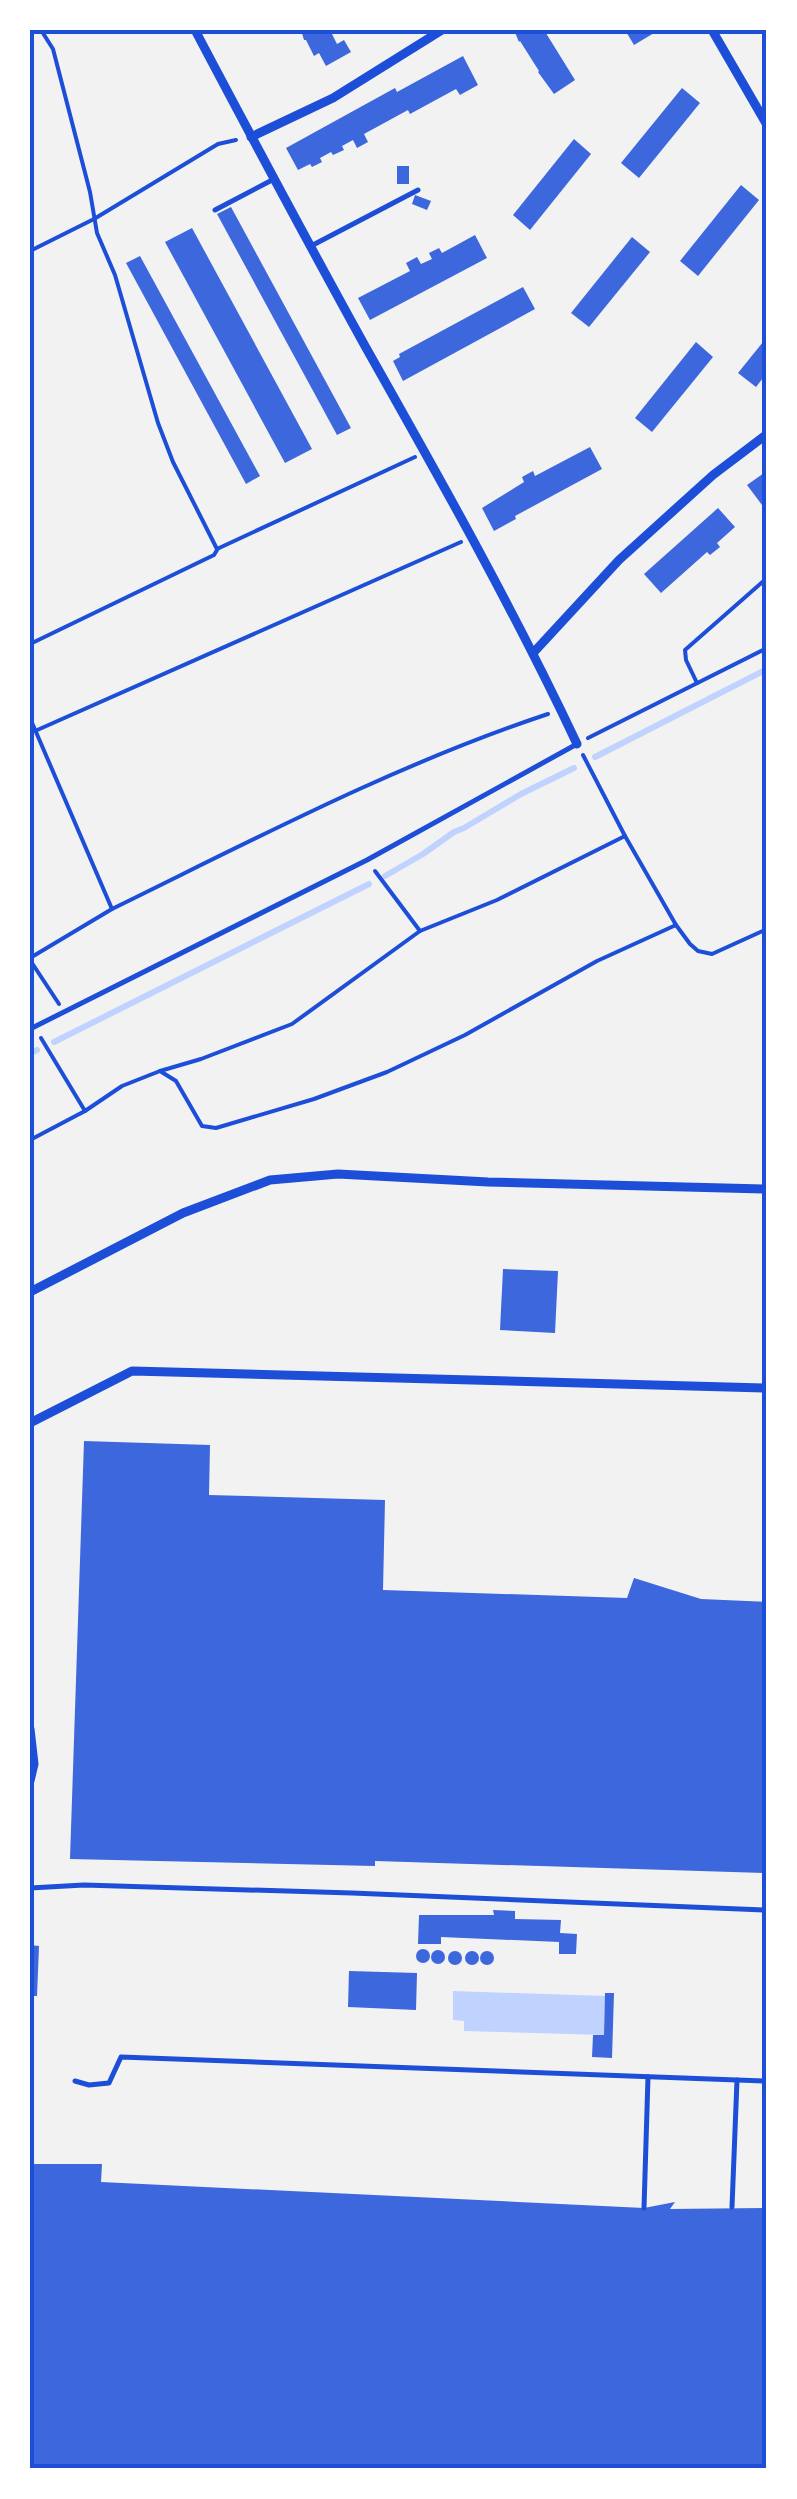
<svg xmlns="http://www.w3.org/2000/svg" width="797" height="2499" viewBox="0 0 797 2499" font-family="'Source Sans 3',sans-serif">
  <rect width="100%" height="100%" fill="#f2f2f2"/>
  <path fill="#bfd3fe" d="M453,1991L605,1996L604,2035L464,2031V2021L453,2020Z"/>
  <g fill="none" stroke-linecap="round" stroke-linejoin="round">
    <g stroke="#bfd3fe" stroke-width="6">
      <path d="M595,757L767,669"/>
      <path d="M385,876L423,854L454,832L464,828L521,794L574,768"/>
      <path d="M54,1042L369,884"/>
      <path d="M30,1054L37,1050"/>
    </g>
  </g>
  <g fill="#3d67dc">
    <path d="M301,30H330L337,44L344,40L351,52L326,66L319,53L314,56L306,40H304Z"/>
    <path d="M514,30H544L575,80L554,94L538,72L539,71L520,41L519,42Z"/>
    <path d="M625,30H659L634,45Z"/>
    <path d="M463,56L478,85L460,95L456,89L410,114L408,110L364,134L368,142L357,148L353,140L342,146L344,150L333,155L331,152L320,158L322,162L312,167L310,164L298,170L286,148L395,88L397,92Z"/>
    <path d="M682,88L700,103L639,178L621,163Z"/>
    <path d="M574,139L591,154L530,230L513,215Z"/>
    <rect x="397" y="166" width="12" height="18"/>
    <path d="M741,185L759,200L698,276L680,261Z"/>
    <path d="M415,195L431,201L427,210L412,204Z"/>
    <path d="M231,207L351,428L337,435L217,214Z"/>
    <path d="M192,228L312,449L285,463L165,242Z"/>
    <path d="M475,235L487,258L370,320L358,298L410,271L406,263L417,257L421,264L432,259L429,253L439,248L442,253Z"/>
    <path d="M632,237L650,252L589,327L571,313Z"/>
    <path d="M140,256L260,476L246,484L126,263Z"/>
    <path d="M523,287L535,309L403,381L393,361L400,357L399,354Z"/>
    <path d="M767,337V373L756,387L738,373Z"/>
    <path d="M696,342L713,357L652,432L635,418Z"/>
    <path d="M590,447L602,469L515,516L516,519L494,531L482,508L524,482L522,477L533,471L535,476Z"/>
    <path d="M767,471V502L762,505L747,485Z"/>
    <path d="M718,508L735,527L717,543L720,547L710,555L707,552L661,593L644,574Z"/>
    <path d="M503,1269L558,1271L555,1333L500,1330Z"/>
    <path d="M84,1441L210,1445L209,1495L385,1500L383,1590L627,1598L634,1578L701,1599L767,1602V1873L375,1861V1866L70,1859Z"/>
    <path d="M493,1910L515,1911V1919L561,1920L560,1933L577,1934L576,1954H559V1942L441,1937V1944H418L419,1915H494Z"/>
    <path d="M30,1945L39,1946L37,1996H30Z"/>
    <circle cx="423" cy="1956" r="7"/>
    <circle cx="438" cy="1957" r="7"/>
    <circle cx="472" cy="1958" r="7"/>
    <circle cx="455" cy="1958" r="7"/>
    <circle cx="487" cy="1958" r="7"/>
    <path d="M349,1971L417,1973L416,2010L348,2007Z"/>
    <path d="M605,1993H614L612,2058L592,2057L593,2035H604Z"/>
    <path d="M30,2164H102L101,2182L644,2208L675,2202L670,2209L767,2208V2469H30Z"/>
  </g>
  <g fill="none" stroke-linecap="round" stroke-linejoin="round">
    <g stroke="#1d4ed8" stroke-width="4">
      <path d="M41,30L53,49L90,192L97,233L115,275L158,423L173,462L217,549L415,457"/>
      <path d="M30,251L94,219L218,144L236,140"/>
      <path d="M30,644L214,555L217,550"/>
      <path d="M697,683L686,660L685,650L767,578"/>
      <path d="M30,718L112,909C255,839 397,764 548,714"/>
      <path d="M35,731L461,542"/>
      <path d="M588,738L767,648"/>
      <path d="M583,755L625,836L676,925L690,944L698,951L712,954L767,929"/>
      <path d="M375,871L420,931"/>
      <path d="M30,958L112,909"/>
      <path d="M30,960L59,1004"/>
      <path d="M41,1038L85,1111"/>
      <path d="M160,1071L201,1059L292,1024L420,931L497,900L625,836"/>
      <path d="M30,1140L85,1111L122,1086L160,1071L176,1081L202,1126L216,1128L314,1099L387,1072L465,1035L597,961L676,925"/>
    </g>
    <g stroke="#1d4ed8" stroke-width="5">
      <path d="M215,210L274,179"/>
      <path d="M311,246L418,190"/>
      <path d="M30,1029L367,860L577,744"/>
      <path d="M30,1888L84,1885L352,1893L766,1910"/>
      <path d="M75,2081L89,2085L109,2083L121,2057L767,2081"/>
      <path d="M732,2207L737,2080"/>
      <path d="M644,2208L648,2077"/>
    </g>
    <g stroke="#1d4ed8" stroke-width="9">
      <path d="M195,30C251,136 307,241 365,346C439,477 513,608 577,744"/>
      <path d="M712,30L767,125"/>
      <path d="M251,137L333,98L442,30"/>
      <path d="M534,652L619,560L713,475L767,434"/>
      <path d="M30,1292L183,1213L270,1180L338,1174L488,1182L767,1189"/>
      <path d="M30,1423L132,1371L767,1388"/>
      <path d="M30,1729L34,1764L30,1781"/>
    </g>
  </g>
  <rect width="797" height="2499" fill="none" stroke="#ffffff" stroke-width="65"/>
  <rect x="32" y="32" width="732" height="2434" fill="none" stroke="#1d4ed8" stroke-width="4"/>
</svg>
